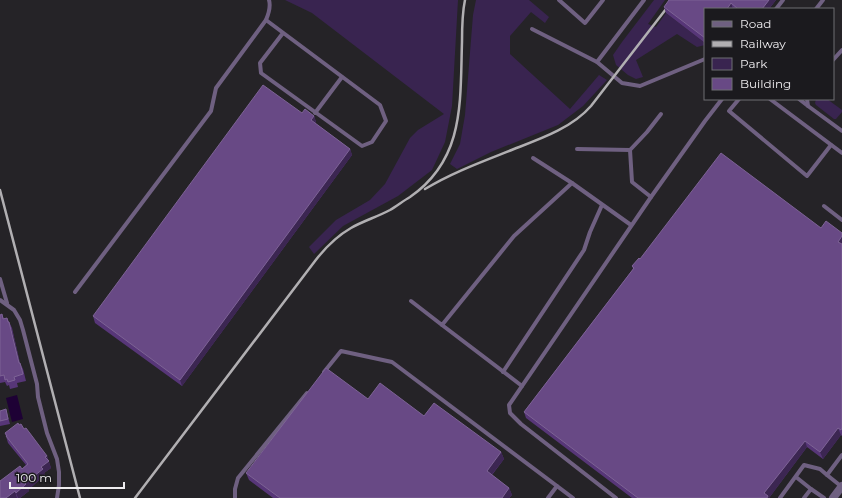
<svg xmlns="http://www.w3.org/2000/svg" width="842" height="498" viewBox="0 0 842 498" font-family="Montserrat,sans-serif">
  <rect width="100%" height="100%" fill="#252327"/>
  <g fill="#392450">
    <path d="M285,0H458L452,106L445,142L432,170L398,196L343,226L314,254L309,247L336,220L370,200L385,184L410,138L418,130L444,114L312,13Z"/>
    <path d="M476,0H529L549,17L545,23L531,12L510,36V54L570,109L599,75L607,80L583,106L558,125L491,152L457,169L450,164L460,144L465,115L473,15Z"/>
    <path d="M654,0H665L648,24L656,27L666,13L705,43V45L697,47L677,34L636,60L643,77L636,79L628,75L616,65L613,55L622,42Z"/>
    <path d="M816,99H827L842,110V112L836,119H834L816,105L815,103Z"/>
  </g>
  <path fill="#1e0135" d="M17,395L23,419L12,422L6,398Z"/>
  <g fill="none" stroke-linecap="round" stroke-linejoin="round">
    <g stroke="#6f6081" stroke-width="4">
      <path d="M559,0L585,23L603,0"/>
      <path d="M776,9L783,0"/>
      <path d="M816,9L823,0"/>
      <path d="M266,20L380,105L386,121L372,142L362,146L261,73L260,63L283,33"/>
      <path d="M532,29L597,62L622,83L640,86L705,59"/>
      <path d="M833,60L842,50"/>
      <path d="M597,62L644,0"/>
      <path d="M739,99L729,111L807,176L831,145"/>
      <path d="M770,99L842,153"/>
      <path d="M799,99L808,106"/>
      <path d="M807,99L808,106L842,131"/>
      <path d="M315,113L342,77"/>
      <path d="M577,149L630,150L647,132L661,114"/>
      <path d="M630,150L632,182L651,197"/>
      <path d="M533,158L572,183"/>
      <path d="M824,206L842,220"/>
      <path d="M0,279L7,303"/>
      <path d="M75,292L211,111L216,88L266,20C269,13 271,7 269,0"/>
      <path d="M0,300L14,310L20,320L23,330L37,384L38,397L47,433L57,459L59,472V485L57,498"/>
      <path d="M411,301L442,325L514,236L572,183L631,225"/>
      <path d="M442,325L522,386"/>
      <path d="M324,372L341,351L392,362L573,498"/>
      <path d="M503,372L584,250L590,232L602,205"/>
      <path d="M827,475L842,487"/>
      <path d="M796,477L811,489"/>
      <path d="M235,498V489L238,478L307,393"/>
      <path d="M548,498L557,486"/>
      <path d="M616,498L521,424L510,413L509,405L651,197L705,121L722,99"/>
      <path d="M780,498L804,465L820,469L827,475L842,455"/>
      <path d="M804,498L811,489L824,498"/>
    </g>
    <path stroke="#6f6081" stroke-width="8" d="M833,498L842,486"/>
    <g stroke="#b1afb2" stroke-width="2.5">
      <path d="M425,189C453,172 484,161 514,149C540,139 572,128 591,106L673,0"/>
      <path d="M0,190L80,498"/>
      <path d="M135,498L315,261C325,248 337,236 351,228C363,221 377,217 390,210C397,206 403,201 410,197C465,159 460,102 462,42C462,28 462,14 465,0"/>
    </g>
  </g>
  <g fill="#573678">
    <path d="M669,0H776L769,9H705V43L666,13L664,7Z"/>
    <path d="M302,113L314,116L316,122L315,123L350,149L352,155L182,386L95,323L93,316Z"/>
    <path d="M821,228L842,233V436L841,435L823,459L807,447L769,498H632L526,418L524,412L633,269L632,266L640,259Z"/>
    <path d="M2,314L4,319L7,318L12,328L20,363L23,369L26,381L17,383L18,387L10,389L9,385L7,386L5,382L0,383V315Z"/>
    <path d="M368,399L501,452L504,459L492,475L509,488L512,495L509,498H273L249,480L246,473Z"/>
    <path d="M6,409L10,424L0,426V411Z"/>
    <path d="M5,433L47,456L51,468L44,473L45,475L28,490L29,491L20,498H0L22,469L26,465L8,443Z"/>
  </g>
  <g fill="#3c2652">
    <path d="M769,0H776L769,9H762Z"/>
    <path d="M731,3L733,9H727Z"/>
    <path d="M314,116L316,122L313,126L311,120Z"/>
    <path d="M350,149L352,155L182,386L180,380Z"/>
    <path d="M842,236V246L838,242Z"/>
    <path d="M9,322L15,341L21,370L19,363Z"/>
    <path d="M838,428L841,435L823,459L820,452Z"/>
    <path d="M805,441L807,447L769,498H766L764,493Z"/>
    <path d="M501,452L504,459L489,478L487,471Z"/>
    <path d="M47,456L51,468L44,473L45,475L28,490L29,491L20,498H18L16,493L41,467L45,457Z"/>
    <path d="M509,488L512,495L509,498H502Z"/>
    <path d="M15,491L17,498H6Z"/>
  </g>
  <g fill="#684985" stroke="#7d6395">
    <path d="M669,0H769L762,9H738L731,3L727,9H705V38L664,7Z"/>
    <path d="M263,85L302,113L305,109L314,116L311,120L350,149L180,380L93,316Z"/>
    <path d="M721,153L821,228L826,221L842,233V236L838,242L842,244V428L841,430L838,428L820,452L805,441L764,493L768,496L767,498H638L524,412L634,268L632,266L639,258L640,259Z"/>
    <path d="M2,314L3,319L7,318L8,322H9L19,363H20L23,374L14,377L15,380L8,382L7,379L5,380L4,375L0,376V315Z"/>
    <path d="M326,368L368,399L380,383L424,416L434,403L501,452L487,471L509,488L502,498H280L246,473Z"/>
    <path d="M6,409L8,419L0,421V411Z"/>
    <path d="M18,423L19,425L21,424L24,429L26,428L47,456L45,457L49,461L41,467L43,469L25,483L26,484L16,493L15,491L6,498H0V481L20,466L22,469L28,464L6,436H7L5,433Z"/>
  </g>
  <rect x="704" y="8" width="130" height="92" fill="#1b1a1e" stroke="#6f6e72"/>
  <rect x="712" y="21" width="20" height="6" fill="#6f6081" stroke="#6f6e72"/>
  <text x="740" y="28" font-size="12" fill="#eeecef">Road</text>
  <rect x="712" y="41" width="20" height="6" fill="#b1afb2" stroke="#6f6e72"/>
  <text x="740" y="48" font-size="12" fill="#eeecef">Railway</text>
  <rect x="712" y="58" width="20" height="12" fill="#392450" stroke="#6f6e72"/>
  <text x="740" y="68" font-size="12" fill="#eeecef">Park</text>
  <rect x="712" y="78" width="20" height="12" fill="#684985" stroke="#6f6e72"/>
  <text x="740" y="88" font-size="12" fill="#eeecef">Building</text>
  <path d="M10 482v6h114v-6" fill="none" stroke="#eeecef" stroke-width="2"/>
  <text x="16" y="482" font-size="12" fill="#eeecef" stroke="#1b1a1e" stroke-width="3" paint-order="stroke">100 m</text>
</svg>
